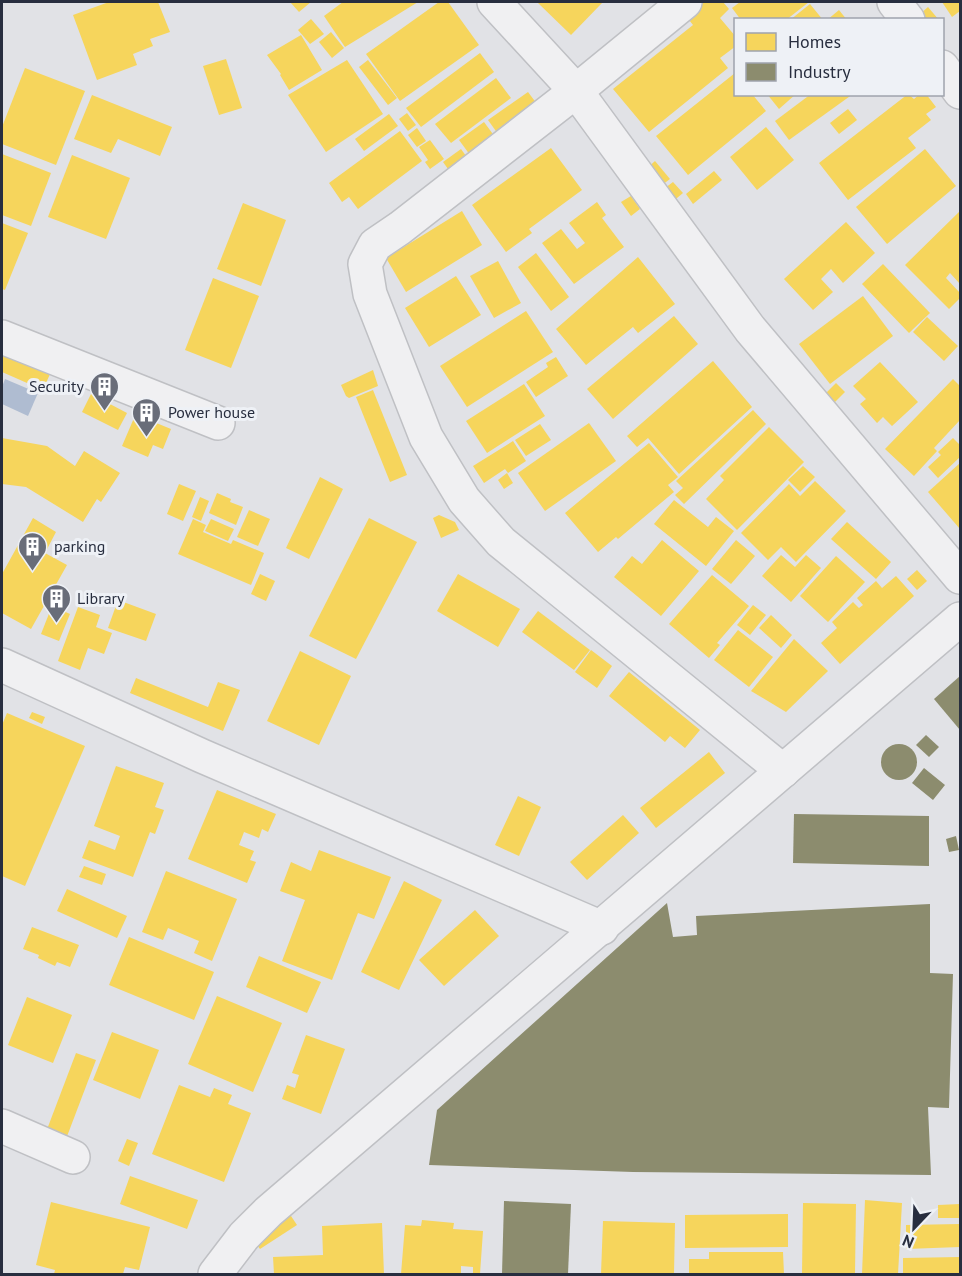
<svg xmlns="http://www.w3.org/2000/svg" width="962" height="1276" viewBox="0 0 962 1276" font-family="'PT Sans',sans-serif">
  <rect width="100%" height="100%" fill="#e1e2e6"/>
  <path fill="#afbcd1" d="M5,379L38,393L28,416L2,404V387Z"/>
  <g fill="#f6d55c">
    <path d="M109,2H158L170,32L150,39L153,46L133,54L137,65L97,80L73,15Z"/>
    <path d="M290,2H311L299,12Z"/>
    <path d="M343,2H418L345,47L324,16Z"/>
    <path d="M439,2H448L479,45L400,101L366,54Z"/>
    <path d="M537,2H603L571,35Z"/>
    <path d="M694,2H723L729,9L720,18L736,37V46L720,58L728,68L649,132L613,89L693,25L682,11Z"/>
    <path d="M740,2H809L786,20H741L732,8Z"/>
    <path d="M942,2H960V11L952,17Z"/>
    <path d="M810,4L823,20H790Z"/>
    <path d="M928,7L939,20H922L919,15Z"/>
    <path d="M839,10L847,20H827Z"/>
    <path d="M311,19L324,34L310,44L298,30Z"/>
    <path d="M331,32L344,48L332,58L319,42Z"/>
    <path d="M301,35L322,70L289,90L280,75L281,74L267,55Z"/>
    <path d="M480,53L494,72L421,127L406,108Z"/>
    <path d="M226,59L242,108L219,115L203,66Z"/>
    <path d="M347,60L383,114L326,152L288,95Z"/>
    <path d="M368,60L397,98L388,105L359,67Z"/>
    <path d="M25,68L85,91L56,165L2,144V127Z"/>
    <path d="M735,73L736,94H752L766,111L688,175L656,136Z"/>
    <path d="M496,78L511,98L451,143L435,124Z"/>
    <path d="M528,92L543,112L503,141L488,120Z"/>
    <path d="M767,94H796L779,109Z"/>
    <path d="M811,94H853L789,140L775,121Z"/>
    <path d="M908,94L914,99L920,94H926L936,107L926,114L931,120L908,138L916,148L848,200L819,163Z"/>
    <path d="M92,95L172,127L160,156L118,139L111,153L74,139Z"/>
    <path d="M848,109L857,120L839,134L830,123Z"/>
    <path d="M407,113L416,125L408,131L399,119Z"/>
    <path d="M389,114L398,126L364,151L355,139Z"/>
    <path d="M484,122L498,141L473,159L459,140Z"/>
    <path d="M766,127L794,160L757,190L730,157Z"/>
    <path d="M417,128L426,141L417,147L408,135Z"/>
    <path d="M400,131L422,161L358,209L349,197L342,202L329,183Z"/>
    <path d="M430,140L444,159L430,169L425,162L428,160L419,147Z"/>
    <path d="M551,148L582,190L529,229L532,233L506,252L472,205Z"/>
    <path d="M461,149L474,167L456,180L443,162Z"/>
    <path d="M925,149L956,186L887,244L856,207Z"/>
    <path d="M2,154L51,173L31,226L2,215Z"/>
    <path d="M72,155L130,178L106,239L48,217Z"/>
    <path d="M655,161L670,179L658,188L644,171Z"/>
    <path d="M714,171L722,180L693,204L686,194Z"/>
    <path d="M673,182L683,193L671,203L661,191Z"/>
    <path d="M631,196L640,209L631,216L621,202Z"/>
    <path d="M597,202L606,215L602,218L624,247L574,284L542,243L561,229L577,249L585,243L569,223Z"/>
    <path d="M243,203L286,220L261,286L217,269Z"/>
    <path d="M462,211L482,245L406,292L386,258Z"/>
    <path d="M960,211V284L950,273L946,278L960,293V298L949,309L905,265Z"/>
    <path d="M846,222L875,253L843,283L831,269L821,279L833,292L813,310L784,279Z"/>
    <path d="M2,223L28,233L5,290L2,289Z"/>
    <path d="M536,253L569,297L551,311L518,267Z"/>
    <path d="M638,257L675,304L638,333L633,327L586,365L556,329Z"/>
    <path d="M498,261L521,303L494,318L470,276Z"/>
    <path d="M883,264L930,313L909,333L862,284Z"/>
    <path d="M456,276L481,315L429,347L405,308Z"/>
    <path d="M213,278L259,296L231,368L185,350Z"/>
    <path d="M863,296L893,336L830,384L799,344Z"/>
    <path d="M526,311L553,352L467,407L440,366Z"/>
    <path d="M674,316L698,344L613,419L587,389Z"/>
    <path d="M927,317L958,346L944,361L913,332Z"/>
    <path d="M2,353L50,374L43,390L2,372Z"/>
    <path d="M556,357L568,376L536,397L526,382L548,367L546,363Z"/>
    <path d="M713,361L752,407L679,474L648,438L637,447L627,436Z"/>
    <path d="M880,362L918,402L892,426L883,417L877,423L860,404L866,399L853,386Z"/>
    <path d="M373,370L378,386L349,398L346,396L341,385Z"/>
    <path d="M953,379L960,386V420L934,448L937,451L914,476L885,449Z"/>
    <path d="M836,383L845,392L827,410L818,401Z"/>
    <path d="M524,384L545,416L487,453L466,421Z"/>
    <path d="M373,390L407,475L390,482L356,397Z"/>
    <path d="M91,394L127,413L118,430L82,412Z"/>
    <path d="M753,410L766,424L684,504L675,495L683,488L676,481Z"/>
    <path d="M134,418L147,424L149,420L171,429L163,449L153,445L148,457L122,446Z"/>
    <path d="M589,423L616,461L545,511L518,473Z"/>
    <path d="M540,424L551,440L526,456L515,440Z"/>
    <path d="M769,427L804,462L737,530L706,499L724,480L720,476Z"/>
    <path d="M2,438L47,446L75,466L84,451L120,473L101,502L97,499L83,522L26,487L2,484Z"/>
    <path d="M953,438L960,445V457L938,478L928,467L941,455L938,452Z"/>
    <path d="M513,441L526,461L508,473L505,469L484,483L473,466Z"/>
    <path d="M649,443L678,477L668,485L674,492L618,539L616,537L598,552L565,513Z"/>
    <path d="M960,463V529L928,492Z"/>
    <path d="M803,466L815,477L800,492L788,480Z"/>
    <path d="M507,473L513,483L504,489L498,480Z"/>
    <path d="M320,477L343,489L309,559L286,548Z"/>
    <path d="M815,481L846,511L796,562L781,547L768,560L741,533L789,484L800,496Z"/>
    <path d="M179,484L196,491L183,521L167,514Z"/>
    <path d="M217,493L231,499L230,502L243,507L236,525L209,513Z"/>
    <path d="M200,497L209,501L201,521L192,517Z"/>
    <path d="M674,500L708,527L716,517L734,531L706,566L654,524Z"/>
    <path d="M249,510L270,519L258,546L237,537Z"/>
    <path d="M439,515L455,522L459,530L441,538L433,518Z"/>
    <path d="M33,518L56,532L45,553L67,565L31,629L2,613V574Z"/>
    <path d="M369,518L417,542L356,659L309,636Z"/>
    <path d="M193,519L206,525L203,532L231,544L233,540L264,553L251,585L178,554Z"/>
    <path d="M211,519L234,529L228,541L205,531Z"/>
    <path d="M847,522L891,562L876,579L831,539Z"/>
    <path d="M662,540L699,571L661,616L614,577L632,556L642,564Z"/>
    <path d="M736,540L755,556L731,584L712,569Z"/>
    <path d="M781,555L795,567L806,555L821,568L791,602L762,576Z"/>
    <path d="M836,556L865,582L828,622L800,596Z"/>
    <path d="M917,570L927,581L917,590L907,579Z"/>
    <path d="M260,574L275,581L266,601L251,594Z"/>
    <path d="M458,574L520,609L498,647L437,611Z"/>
    <path d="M712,575L749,606L717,643L720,645L709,658L669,624Z"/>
    <path d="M896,576L914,596L840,664L821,643L837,628L832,622L853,602L859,608L863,605L857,598L876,581L882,588Z"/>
    <path d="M118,600L156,614L146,641L108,628Z"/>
    <path d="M753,605L766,615L750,635L737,625Z"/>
    <path d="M52,606L70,614L59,641L41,634Z"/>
    <path d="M78,607L100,615L96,627L112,633L104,654L88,648L80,670L58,661Z"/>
    <path d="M538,611L590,650L574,670L522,632Z"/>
    <path d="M771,615L792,635L781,648L759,628Z"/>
    <path d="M738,630L773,657L749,687L714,660Z"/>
    <path d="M794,639L828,671L786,712L751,691Z"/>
    <path d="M591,650L612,666L597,688L575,672Z"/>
    <path d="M300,651L351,676L319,745L267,721Z"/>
    <path d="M629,672L700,730L685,748L670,736L665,742L609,696Z"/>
    <path d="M136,678L208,707L218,682L240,690L223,731L130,693Z"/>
    <path d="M32,712L45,717L42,724L29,718Z"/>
    <path d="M7,713L85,746L25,886L2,876V725Z"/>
    <path d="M709,752L725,773L656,828L640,808Z"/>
    <path d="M116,766L164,783L155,807L164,810L155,834L150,832L133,877L82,858L89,840L115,850L120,836L94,826Z"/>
    <path d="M217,790L276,814L268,832L262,829L259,838L244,832L239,845L254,851L250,860L256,862L247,883L188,859Z"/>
    <path d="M518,796L541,807L519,856L495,845Z"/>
    <path d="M623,815L639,833L587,880L570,862Z"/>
    <path d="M319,850L391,877L374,919L358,913L332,980L282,961L305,900L280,891L291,862L311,871Z"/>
    <path d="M84,866L106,874L102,885L79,877Z"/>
    <path d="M166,871L237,899L212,961L194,953L199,941L168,928L163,940L142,932Z"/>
    <path d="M404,881L442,900L399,990L361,972Z"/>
    <path d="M67,889L127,916L117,938L57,911Z"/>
    <path d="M475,910L499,936L444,986L419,960Z"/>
    <path d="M32,927L79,945L70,967L57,962L55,966L38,958L39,955L23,949Z"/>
    <path d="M129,937L214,972L194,1020L109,985Z"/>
    <path d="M259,956L321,982L307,1013L246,987Z"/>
    <path d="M217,996L282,1023L253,1092L188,1064Z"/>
    <path d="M27,997L72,1015L53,1063L8,1045Z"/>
    <path d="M112,1032L159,1050L140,1099L93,1080Z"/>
    <path d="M306,1035L345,1049L321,1114L282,1099L287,1085L295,1088L299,1075L292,1073Z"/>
    <path d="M76,1053L96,1060L66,1139L46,1132Z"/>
    <path d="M179,1085L210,1097L214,1088L232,1095L228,1104L251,1113L224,1182L152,1154Z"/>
    <path d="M127,1139L138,1143L129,1166L118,1161Z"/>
    <path d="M130,1176L198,1200L187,1229L120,1204Z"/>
    <path d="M865,1200L902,1203L898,1274H862Z"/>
    <path d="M51,1202L150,1227L139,1270L125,1267L123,1274H54L55,1270L36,1265Z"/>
    <path d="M803,1203L856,1204L855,1274H802Z"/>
    <path d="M960,1204V1218H938V1205Z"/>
    <path d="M289,1213L297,1225L260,1249L252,1238Z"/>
    <path d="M788,1214V1247L685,1248V1215Z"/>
    <path d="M422,1220L454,1223L453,1229L483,1231L480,1274H473V1267L461,1266V1274H401L405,1225L421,1226Z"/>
    <path d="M603,1221L675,1223L674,1274H601Z"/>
    <path d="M382,1223L384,1274H274L273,1257L323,1255L322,1226Z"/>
    <path d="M960,1224V1247L906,1249V1225Z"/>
    <path d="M709,1252H783L784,1274H689V1259H709Z"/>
    <path d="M960,1257V1274H903V1258Z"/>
  </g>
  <g fill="#8c8c6e">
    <path d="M960,676V730L934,699Z"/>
    <path d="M926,735L939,747L929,757L916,745Z"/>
    <circle cx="899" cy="762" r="18"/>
    <path d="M924,768L945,785L933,800L912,783Z"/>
    <path d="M794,814L929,816V866L793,863Z"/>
    <path d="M956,836L959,850L949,852L946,839Z"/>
    <path d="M667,903L673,937L697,935L696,916L930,904V973L953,974L949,1108L928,1107L931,1175L633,1172L429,1165L437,1110Z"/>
    <path d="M504,1201L571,1204L568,1274H502Z"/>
  </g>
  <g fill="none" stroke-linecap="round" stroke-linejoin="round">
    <defs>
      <g id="street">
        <path d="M494,2L576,91L750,329L960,577"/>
        <path d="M685,2L576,91L400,228L375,245L365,264L370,294L426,437L464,500L501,542L783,771"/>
        <path d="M894,2L908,20"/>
        <path d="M942,67L960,92"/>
        <path d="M2,337L218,423"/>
        <path d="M2,665L202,756L602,928"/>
        <path d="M2,1126L73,1157"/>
        <path d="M215,1274L244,1236L268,1212L960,619"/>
      </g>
    </defs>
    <use href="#street" stroke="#bfc0c4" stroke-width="36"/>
    <use href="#street" stroke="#f0f0f2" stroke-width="33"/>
  </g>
  <defs>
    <symbol id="building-pin" viewBox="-11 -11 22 30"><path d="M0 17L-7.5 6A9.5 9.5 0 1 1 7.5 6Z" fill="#696d79" stroke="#eef1f6"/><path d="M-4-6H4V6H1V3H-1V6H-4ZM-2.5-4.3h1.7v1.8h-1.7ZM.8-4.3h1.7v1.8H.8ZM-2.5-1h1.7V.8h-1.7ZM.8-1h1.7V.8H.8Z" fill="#fff"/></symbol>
  </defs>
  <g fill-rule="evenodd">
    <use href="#building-pin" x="88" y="370" width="33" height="45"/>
    <use href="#building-pin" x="130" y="396" width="33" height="45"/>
    <use href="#building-pin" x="16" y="530" width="33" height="45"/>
    <use href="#building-pin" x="40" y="582" width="33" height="45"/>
  </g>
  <g text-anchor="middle" stroke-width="6" stroke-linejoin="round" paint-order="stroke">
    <g font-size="16" fill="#282e3f" stroke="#eef1f6" text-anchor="start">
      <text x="84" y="392" text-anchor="end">Security</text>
      <text x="168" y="418">Power house</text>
      <text x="54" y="552">parking</text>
      <text x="77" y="604">Library</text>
    </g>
  </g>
  <rect width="962" height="1276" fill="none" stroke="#282e3f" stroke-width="6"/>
  <rect x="734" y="18" width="210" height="78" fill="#eef1f6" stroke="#9fa3ad" stroke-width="1.5"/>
  <rect x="746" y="33" width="30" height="18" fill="#f6d55c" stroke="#9fa3ad" stroke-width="1.5"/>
  <text x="788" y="48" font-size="18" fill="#282e3f">Homes</text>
  <rect x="746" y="63" width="30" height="18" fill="#8c8c6e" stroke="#9fa3ad" stroke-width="1.5"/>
  <text x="788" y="78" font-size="18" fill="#282e3f">Industry</text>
  <g transform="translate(914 1228) rotate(203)" stroke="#eef1f6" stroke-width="4.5" paint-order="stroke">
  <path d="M0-4.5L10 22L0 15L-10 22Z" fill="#282e3f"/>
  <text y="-9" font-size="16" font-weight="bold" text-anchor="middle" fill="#282e3f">N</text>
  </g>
</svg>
